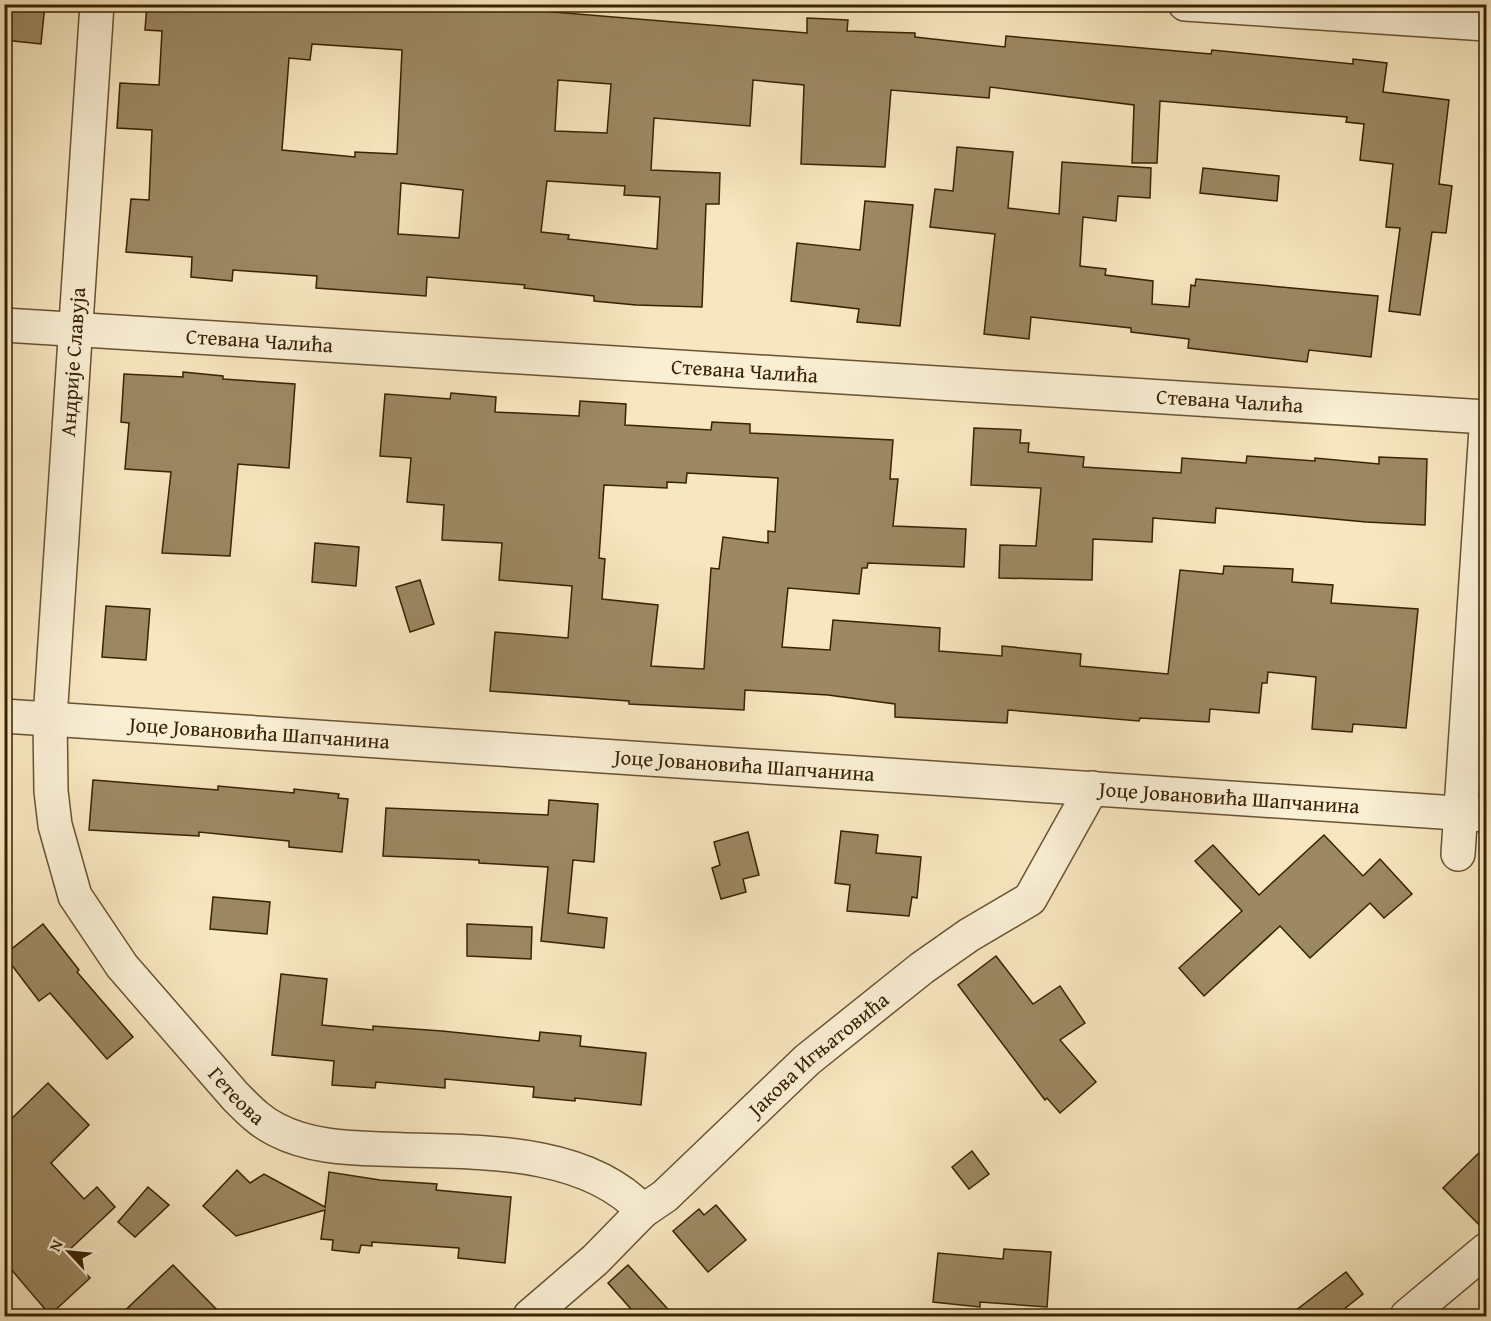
<svg xmlns="http://www.w3.org/2000/svg" width="1491" height="1321" viewBox="0 0 1491 1321" font-family="'Gentium Book Plus',serif">
  <rect width="100%" height="100%" fill="#f7e6bf"/>
  <filter id="stains"><feTurbulence type="fractalNoise" baseFrequency=".00333" numOctaves="4"/><feColorMatrix values="0 0 0 0 .2 0 0 0 0 .09 0 0 0 0 .02 0 0 0 .5 -.17"/></filter>
  <radialGradient id="worn" r=".72"><stop offset=".6" stop-color="#630" stop-opacity="0"/><stop offset="1" stop-color="#630" stop-opacity=".3"/></radialGradient>
  <g fill="#9c8863" stroke="#392200" stroke-width="1.5" fill-rule="evenodd">
    <path d="M4,4H45L41,44L4,40Z"/>
    <path d="M147,4H455L807,33V18L848,20L847,31L915,33V37L1005,47L1006,36L1211,54L1212,50L1353,64V59L1387,63L1383,92L1449,100L1439,184L1452,186L1446,233L1432,232L1420,315L1389,311L1400,228L1386,227L1393,164L1360,160L1364,124L1346,122L1347,117L1160,101L1157,163H1132L1134,105L990,87L989,98L891,90L885,167L801,164L804,85L753,80L750,126L654,118L651,170L720,173L719,204H706L702,307L636,305L594,301V296L524,288L525,285L427,277L426,296L316,288L317,276L233,270L232,281L191,277L192,257L126,252L131,199L149,200L152,130L117,128L120,83L159,85L162,31L145,30ZM312,44L402,50L397,154L355,152V157L282,150L289,58L310,60ZM558,80L611,84L607,133L555,131ZM547,181L625,186L624,195L660,197L657,249L568,239L569,235L541,232ZM401,183L463,190L459,238L398,234Z"/>
    <path d="M957,147L1013,152L1008,208L1059,214L1062,162L1151,168L1150,198L1118,196L1116,221L1083,217L1080,266L1106,269L1105,275L1153,281L1152,304L1189,307L1191,285L1195,286L1196,279L1378,296L1371,357L1309,350L1307,362L1188,348L1189,339L1131,332V328L1031,317L1029,339L984,334L995,234L930,227L935,189L953,191Z"/>
    <path d="M1203,168L1279,176L1277,201L1200,193Z"/>
    <path d="M865,201L913,205L900,326L857,322L859,309L791,301L797,243L860,250Z"/>
    <path d="M183,372L223,376V379L295,384L289,468L238,464L230,556L162,553L171,472L125,469L129,423L121,422L124,374L183,377Z"/>
    <path d="M451,393L496,397L495,412L579,416L580,401L626,404L625,425L711,430L712,422L750,424V433L893,440L890,479H898L893,526L966,529L964,567L868,563L867,568H862L859,594L788,588L782,647L830,650L833,620L940,628L939,651L1002,656V646L1081,654L1080,666L1168,674L1180,570L1223,574L1224,566L1293,569L1292,582L1333,585L1331,603L1418,609L1406,728L1353,724L1352,732L1312,729L1316,677L1268,672L1267,683H1262L1259,713L1210,709L1209,722L1140,718L1139,721L1008,710L1007,723L895,717V704L828,695L745,690L744,710L629,704V701L490,691L495,632L568,638L572,586L499,580L502,543L442,540L444,505L407,502L411,458L380,456L385,394L450,399ZM687,473L778,478L775,532L768,531V543L723,537L719,569L711,568L704,669L651,666L658,605L602,599L605,559L599,558L604,485L667,488V482L686,483Z"/>
    <path d="M974,428L1021,430L1020,443H1029L1028,452L1084,457L1083,467L1181,473L1182,458L1246,463L1247,456L1315,461V458L1379,464V457L1427,459L1425,525L1366,522L1216,508L1215,523L1153,518L1152,542L1093,539L1092,580L999,578L1000,545L1036,546L1041,488L971,485Z"/>
    <path d="M315,543L359,547L356,586L312,582Z"/>
    <path d="M420,580L434,624L410,632L396,587Z"/>
    <path d="M106,606L150,609L146,660L102,657Z"/>
    <path d="M93,780L218,790V786L294,793V789L339,794L338,798L348,799L342,852L289,847V841L199,832V836L89,830Z"/>
    <path d="M549,800L598,804L594,862L573,860L568,913L607,918L604,948L541,941L548,867L479,863V860L383,856L386,808L548,815Z"/>
    <path d="M841,831L878,835L876,853L921,857L917,898L912,897L909,916L847,911L850,885L835,883Z"/>
    <path d="M748,832L759,875L743,879L746,892L721,899L712,868L720,865L714,842Z"/>
    <path d="M1324,835L1363,876L1380,859L1412,894L1384,918L1370,903L1310,958L1280,926L1204,996L1179,968L1242,911L1195,861L1213,845L1259,895Z"/>
    <path d="M213,897L270,902L267,934L210,929Z"/>
    <path d="M43,924L79,970L77,972L133,1037L107,1059L50,993L39,1001L4,955Z"/>
    <path d="M467,924L532,927L531,959L467,956Z"/>
    <path d="M996,956L1033,1004L1060,986L1085,1023L1060,1040L1096,1082L1060,1113L1047,1098L1045,1100L958,985Z"/>
    <path d="M281,974L327,979L322,1025L373,1030V1026L442,1031L539,1041L540,1032L581,1036L580,1046L646,1053L641,1105L575,1098V1101L533,1097L534,1087L445,1079V1088L376,1082L375,1088L332,1085L334,1061L272,1055Z"/>
    <path d="M48,1083L89,1125L51,1163L84,1199L97,1187L115,1207L67,1252L90,1278L50,1315L4,1261V1126Z"/>
    <path d="M1486,1146V1232L1443,1188Z"/>
    <path d="M972,1151L989,1174L969,1189L952,1167Z"/>
    <path d="M237,1170L250,1183L264,1174L325,1207L329,1172L380,1180L437,1184L436,1190L511,1197L505,1263L458,1258L459,1248L372,1242V1246L361,1245L359,1253L332,1250L333,1240L321,1239L325,1210L236,1236L203,1206Z"/>
    <path d="M148,1187L169,1205L135,1237L118,1222Z"/>
    <path d="M716,1205L746,1240L708,1272L673,1231L699,1209L704,1215Z"/>
    <path d="M1004,1249L1051,1252L1047,1307L980,1302V1307L933,1302L938,1253L1003,1259Z"/>
    <path d="M173,1265L224,1317H118Z"/>
    <path d="M628,1265L675,1317H638L608,1283Z"/>
    <path d="M1346,1272L1363,1294L1334,1317H1287Z"/>
  </g>
  <g fill="none" stroke-linecap="round" stroke-linejoin="round">
    <defs>
      <g id="street">
        <path id="s1" d="M97,4L50,719L51,791L55,825L75,896L122,966L235,1096C248,1109 260,1122 277,1130C308,1146 345,1148 379,1149C463,1153 581,1144 643,1211"/>
        <path d="M1185,4L1486,24"/>
        <path id="s2" d="M4,325L1486,417"/>
        <path id="s3" d="M4,716L1486,815"/>
        <path d="M1458,854L1486,429"/>
        <path id="s4" d="M530,1316L595,1260L643,1211L665,1196L807,1060L922,968L969,935L1030,899L1092,788"/>
        <path d="M1407,1316L1486,1250"/>
      </g>
    </defs>
    <use href="#street" stroke="#685330" stroke-width="36"/>
    <use href="#street" stroke="#faefd5" stroke-width="33"/>
  </g>
  <g text-anchor="middle" stroke-width="4.5" stroke-linejoin="round" paint-order="stroke">
    <g font-size="21" fill="#392200" stroke="#faefd5">
      <text dy="7" stroke="none"><textPath href="#s2" startOffset="256">Стевана Чалића</textPath></text>
      <text transform="translate(73 362) rotate(-86)" y="7">Андрије Славуја</text>
      <text dy="7" stroke="none"><textPath href="#s2" startOffset="742">Стевана Чалића</textPath></text>
      <text dy="7" stroke="none"><textPath href="#s2" startOffset="1228">Стевана Чалића</textPath></text>
      <text dy="7" stroke="none"><textPath href="#s3" startOffset="256">Јоце Јовановића Шапчанина</textPath></text>
      <text dy="7" stroke="none"><textPath href="#s3" startOffset="742">Јоце Јовановића Шапчанина</textPath></text>
      <text dy="7" stroke="none"><textPath href="#s3" startOffset="1228">Јоце Јовановића Шапчанина</textPath></text>
      <text dy="7" stroke="none"><textPath href="#s4" startOffset="390">Јакова Игњатовића</textPath></text>
      <text dy="7" stroke="none"><textPath href="#s1" startOffset="1154">Гетеова</textPath></text>
    </g>
  </g>
  <rect width="1491" height="1321" fill="none" stroke="#f7e6bf" stroke-width="24"/>
  <rect x="6" y="6" width="1479" height="1309" fill="none" stroke="#392200" stroke-width="3"/>
  <rect x="12" y="12" width="1467" height="1297" fill="none" stroke="#392200" stroke-width="1.5"/>
  <g transform="translate(69 1252) rotate(296)" stroke="#faefd5" stroke-width="4.5" paint-order="stroke">
  <path d="M0-4.5L10 22L0 15L-10 22Z" fill="#392200"/>
  <text y="-9" font-size="16" font-weight="bold" text-anchor="middle" fill="#392200">N</text>
  </g>
  <rect width="100%" height="100%" filter="url(#stains)"/>
  <rect width="100%" height="100%" fill="url(#worn)"/>
</svg>
